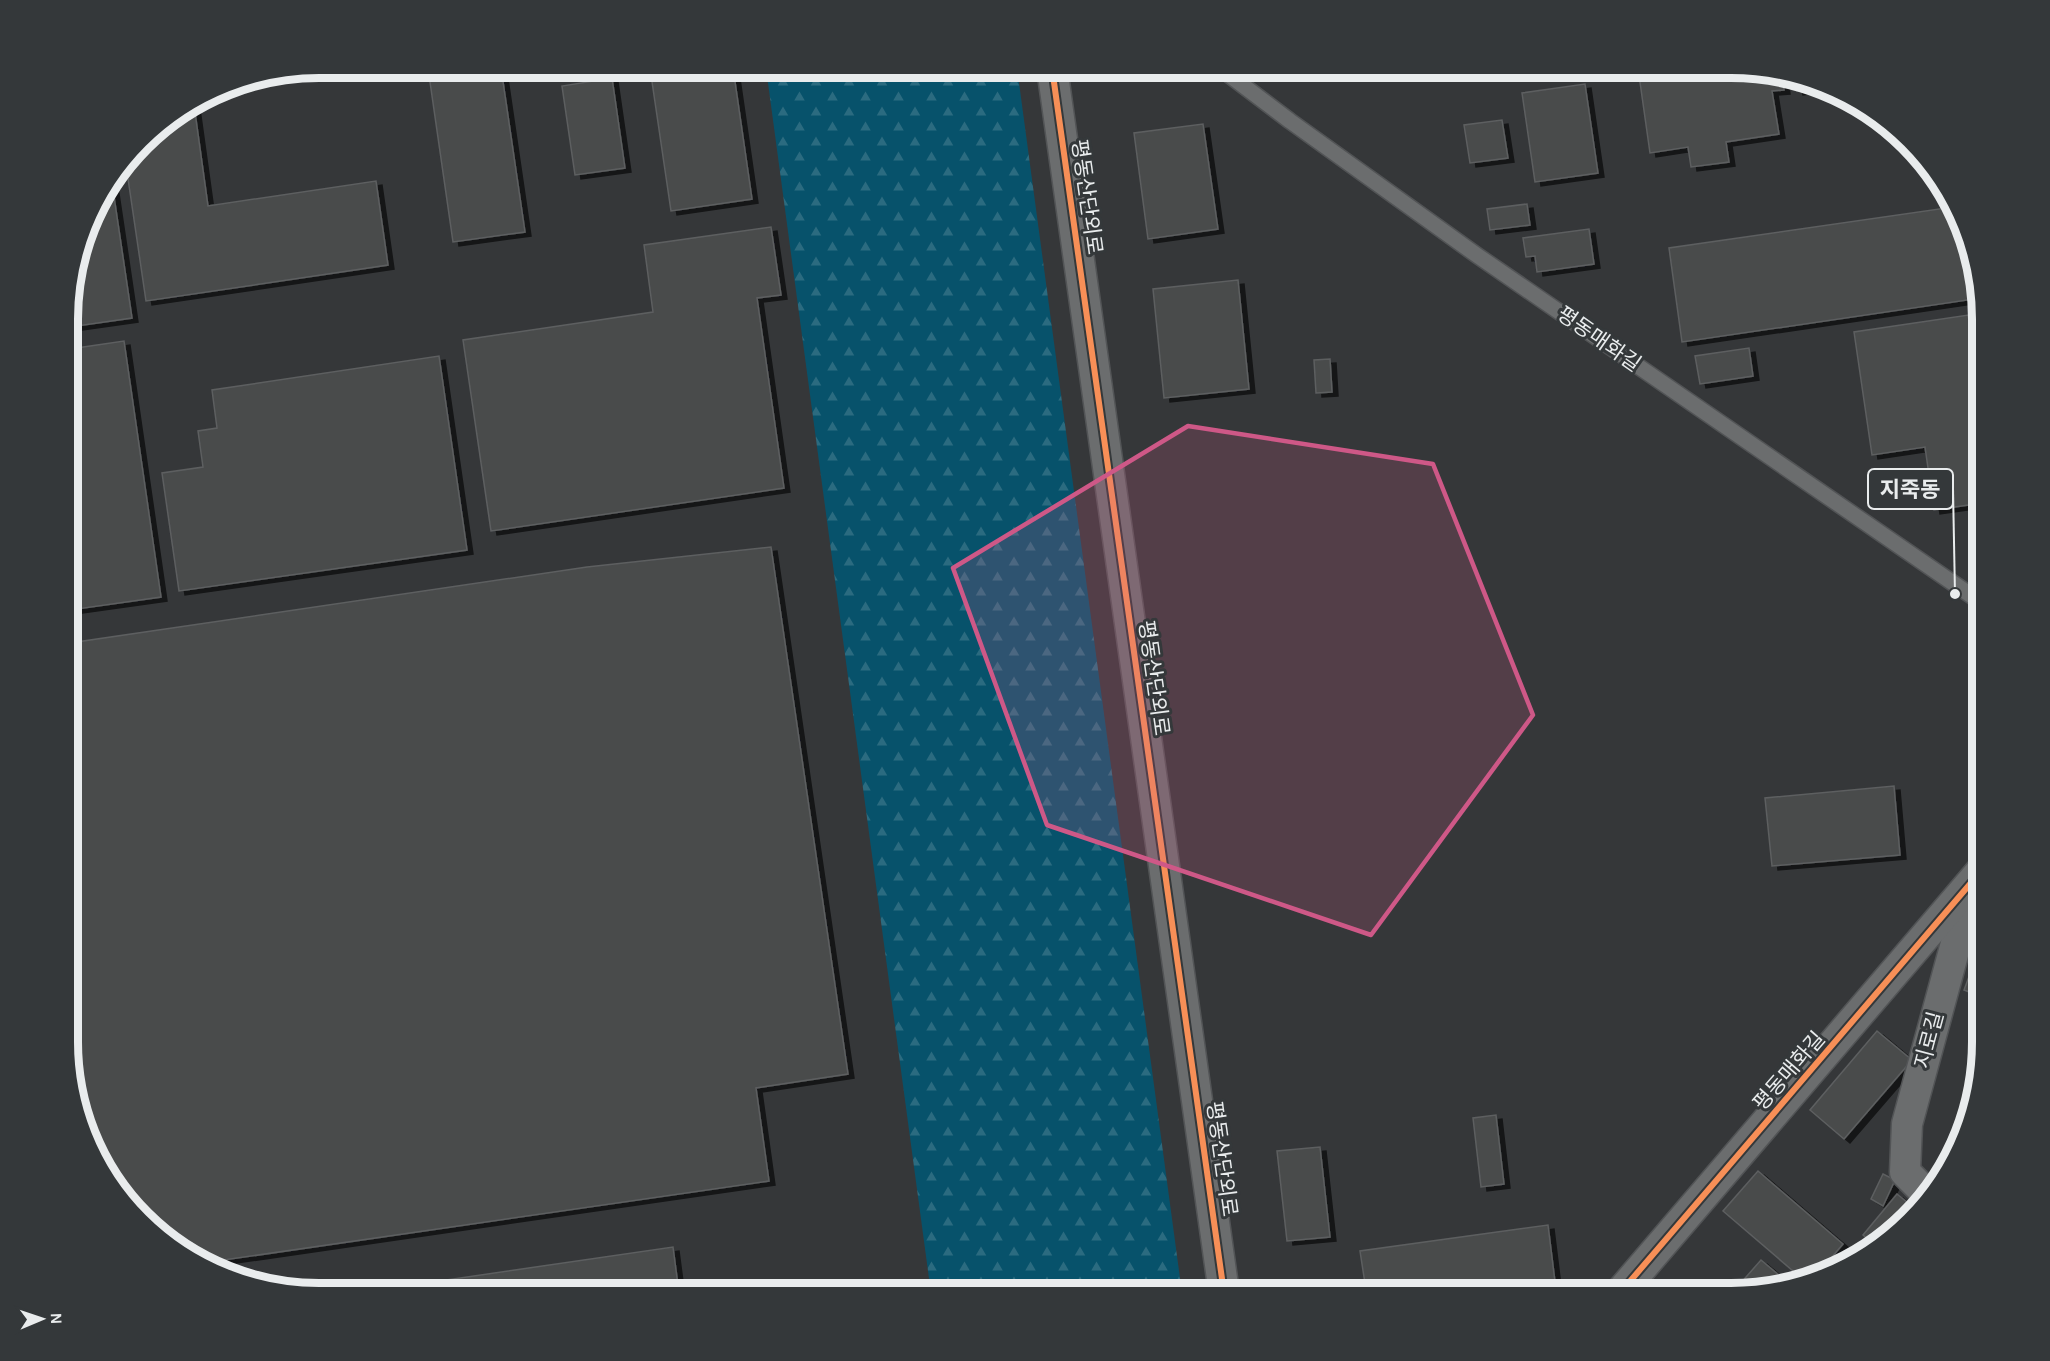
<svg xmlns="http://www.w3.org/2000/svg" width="2050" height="1361" viewBox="0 0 2050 1361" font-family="Karla,'Noto Sans KR',sans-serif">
  <defs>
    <pattern id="forest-firs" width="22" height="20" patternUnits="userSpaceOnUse" patternTransform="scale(1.5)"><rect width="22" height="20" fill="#07526b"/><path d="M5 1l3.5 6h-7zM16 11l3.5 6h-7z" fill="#2b6b80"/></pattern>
    <filter id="shadow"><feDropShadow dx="6" dy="4" stdDeviation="0" flood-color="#0009"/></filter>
  </defs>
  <rect width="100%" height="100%" fill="#353739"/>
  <path fill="url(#forest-firs)" d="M766,68H1017L1182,1293H931Z"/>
  <g fill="#494b4c" stroke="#5d5f60" stroke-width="1.5" filter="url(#shadow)">
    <path d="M428,68H501L525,232L453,242Z"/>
    <path d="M650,68H733L752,199L671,211Z"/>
    <path d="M1444,68H1484L1445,73Z"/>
    <path d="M1638,68H1731L1782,76L1784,90L1772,91L1779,134L1726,142L1729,162L1691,167L1688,147L1650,153Z"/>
    <path d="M612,78L625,168L575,175L562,86Z"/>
    <path d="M1795,78L1812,81L1824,87L1797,91Z"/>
    <path d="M1585,84L1598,173L1535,182L1522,93Z"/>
    <path d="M194,105L208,206L376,181L388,265L146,301L126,165L153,130Z"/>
    <path d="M1502,120L1508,158L1470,163L1464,125Z"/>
    <path d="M1203,124L1218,229L1148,239L1134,133Z"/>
    <path d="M112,183L132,318L70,327V287L94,207Z"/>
    <path d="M1527,204L1530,225L1490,230L1487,209Z"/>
    <path d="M1953,207L1981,298L1682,342L1669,248Z"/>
    <path d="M771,227L781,295L757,298L784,488L491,531L463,340L653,312L644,245Z"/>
    <path d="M1589,229L1594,264L1537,272L1535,256L1526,257L1523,238Z"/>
    <path d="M1238,280L1249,389L1164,398L1153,289Z"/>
    <path d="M1982,313V503L1934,510L1925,447L1872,455L1854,332Z"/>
    <path d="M124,341L161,597L70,610V349Z"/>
    <path d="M1749,348L1753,376L1700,384L1695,356Z"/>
    <path d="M439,356L467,550L179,591L162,473L203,467L198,431L217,428L212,390Z"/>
    <path d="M1330,359L1332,392L1316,393L1314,360Z"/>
    <path d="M771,547L848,1074L756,1088L769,1181L203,1263L179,1251L101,1168L70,1074V643L587,567Z"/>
    <path d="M1894,786L1900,855L1772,866L1765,798Z"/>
    <path d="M1973,966L1982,970V997L1964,990Z"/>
    <path d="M1877,1031L1912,1060L1844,1139L1810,1110Z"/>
    <path d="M1496,1115L1504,1184L1481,1187L1473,1118Z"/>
    <path d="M1320,1147L1330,1237L1287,1241L1277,1151Z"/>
    <path d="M1758,1171L1843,1244L1820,1271L1800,1277L1723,1211Z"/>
    <path d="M1883,1174L1895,1180L1883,1206L1871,1199Z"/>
    <path d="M1897,1194L1913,1207L1873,1244L1863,1235Z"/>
    <path d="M1548,1225L1556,1290L1531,1293H1415L1414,1284L1366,1290L1360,1251Z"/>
    <path d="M673,1247L679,1293H357Z"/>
    <path d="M1761,1260L1786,1281L1747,1293H1732Z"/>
  </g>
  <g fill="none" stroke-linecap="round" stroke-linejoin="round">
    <defs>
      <path id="service" d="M1220,68L1290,121L1478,256L1982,603"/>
      <g id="minor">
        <path d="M1052,68L1224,1293"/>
        <path d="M1927,1194L1905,1172L1907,1124L1971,888"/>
        <path d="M1620,1293L1982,870"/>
      </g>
    </defs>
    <use href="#service" stroke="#525456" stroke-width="18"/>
    <use href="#minor" stroke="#525456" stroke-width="33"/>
    <use href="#service" stroke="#6b6d6e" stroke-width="15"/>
    <use href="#minor" stroke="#6b6d6e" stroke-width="30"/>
    <defs>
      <g id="cycleway">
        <path d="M1052,68L1224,1293"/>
        <path d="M1620,1293L1982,870"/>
      </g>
    </defs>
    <use href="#cycleway" stroke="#34383a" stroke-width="10"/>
    <use href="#cycleway" stroke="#f78f57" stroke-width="6"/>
  </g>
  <path fill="#ce5887" fill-opacity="0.2" stroke="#ce5887" stroke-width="4.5" stroke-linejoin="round" d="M1188,426L1433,464L1533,715L1371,935L1047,825L953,568Z"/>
  <g text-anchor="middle" stroke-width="6" stroke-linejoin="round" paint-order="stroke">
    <g font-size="21" fill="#e9eced" stroke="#34383a">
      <text transform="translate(1087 197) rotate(82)" y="7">평동산단외로</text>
      <text transform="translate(1599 339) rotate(35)" y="7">평동매화길</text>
      <text transform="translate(1154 678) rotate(82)" y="7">평동산단외로</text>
      <text transform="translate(1929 1040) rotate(-75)" y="7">지로길</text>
      <text transform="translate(1789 1071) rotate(-49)" y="7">평동매화길</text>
      <text transform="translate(1222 1159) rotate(82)" y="7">평동산단외로</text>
    </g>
  </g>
  <path d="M0 0H2050V1361H0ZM319 78H1731A241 241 0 0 1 1972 319V1042A241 241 0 0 1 1731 1283H319A241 241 0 0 1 78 1042V319A241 241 0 0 1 319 78Z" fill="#34383a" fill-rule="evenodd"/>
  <path fill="none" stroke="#e9eced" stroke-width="8" d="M319 78H1731A241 241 0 0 1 1972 319V1042A241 241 0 0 1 1731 1283H319A241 241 0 0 1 78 1042V319A241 241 0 0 1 319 78Z"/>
  <path fill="none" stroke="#e9eced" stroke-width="2" d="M1955 594L1953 489"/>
  <circle fill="#e9eced" stroke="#34383a" stroke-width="2" cx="1955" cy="594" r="6"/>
  <rect fill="#34383a" stroke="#e9eced" stroke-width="2" x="1868" y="469" width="85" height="40" rx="6"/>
  <g font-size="22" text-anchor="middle" font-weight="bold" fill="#e9eced">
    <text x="1910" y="497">지죽동</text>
  </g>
  <g transform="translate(42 1319) rotate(88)" stroke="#34383a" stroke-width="4.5" paint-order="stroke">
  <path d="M0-4.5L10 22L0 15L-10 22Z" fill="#e9eced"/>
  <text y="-9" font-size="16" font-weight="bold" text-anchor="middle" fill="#e9eced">N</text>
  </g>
</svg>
